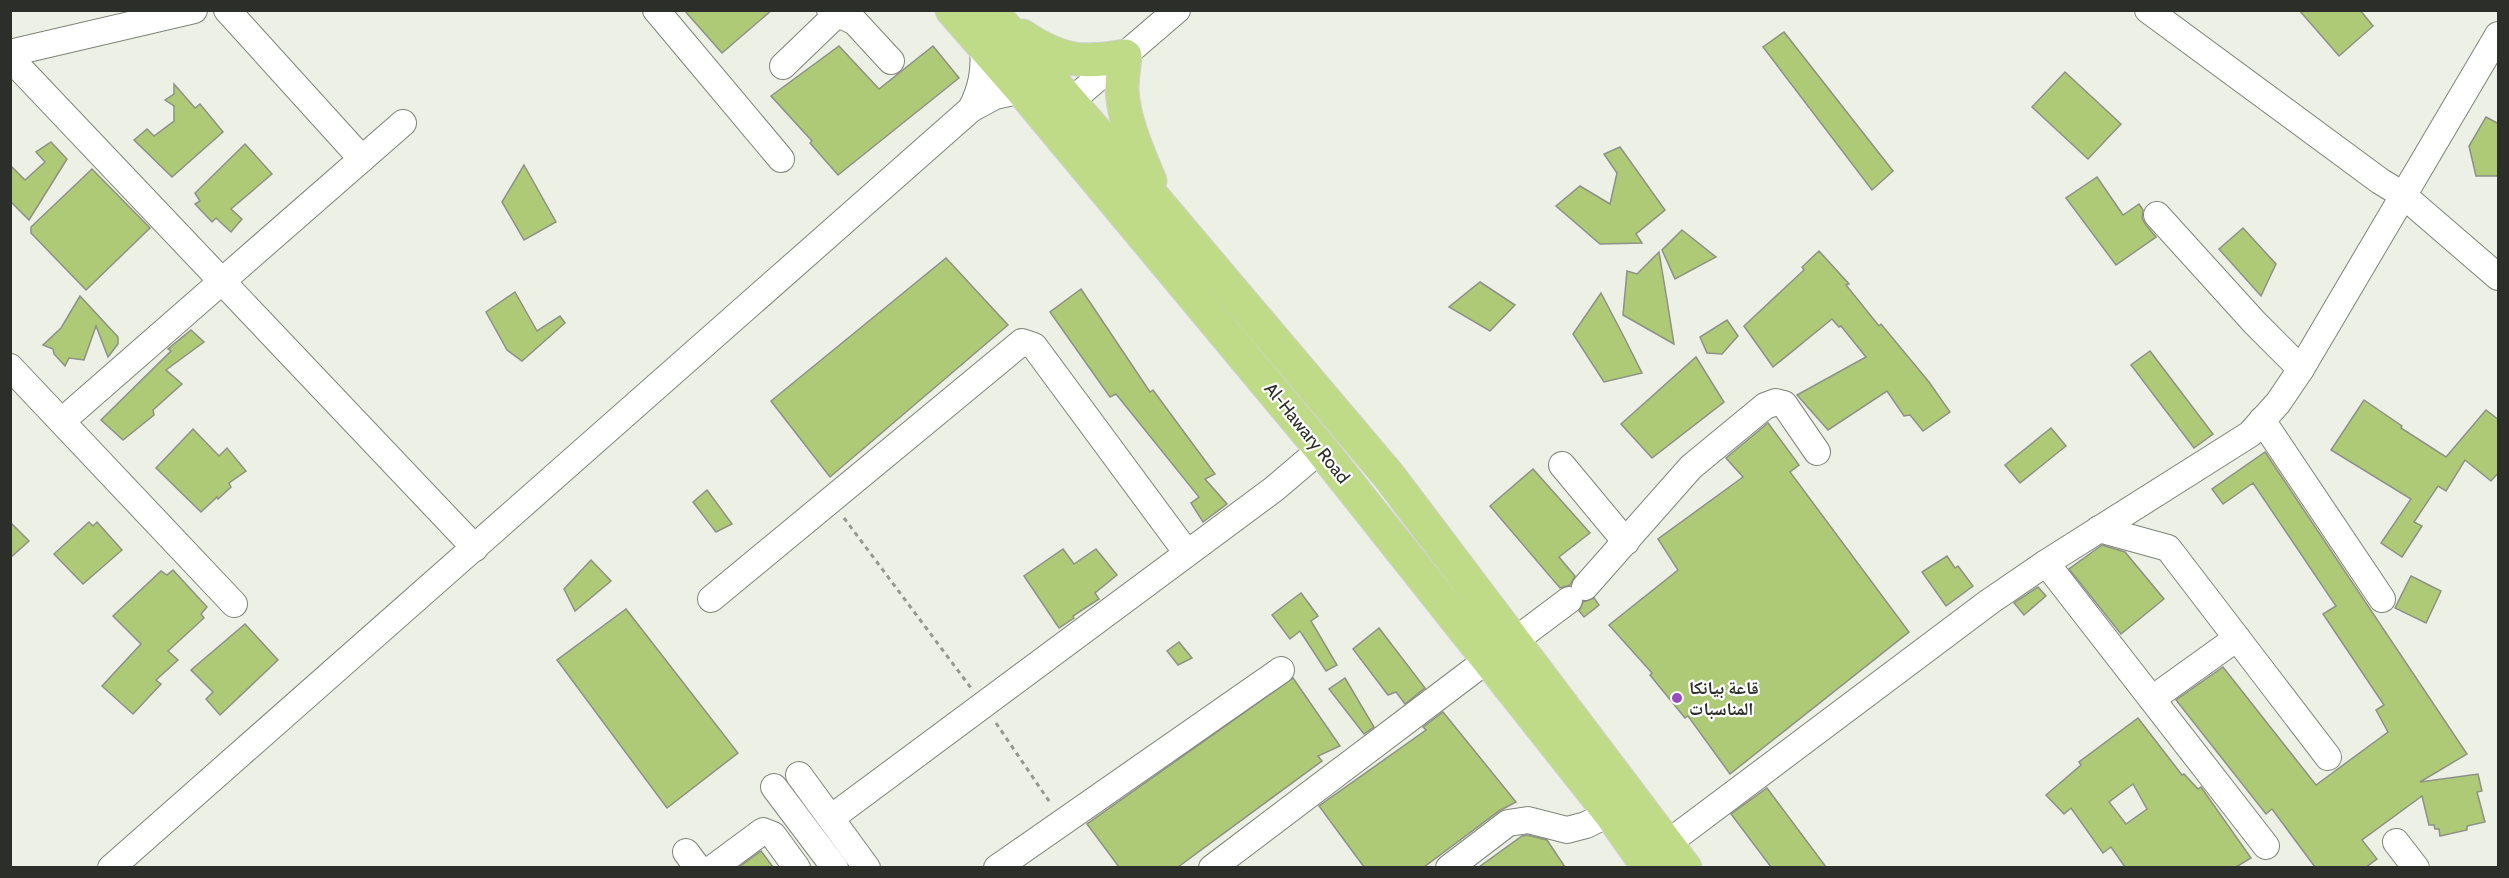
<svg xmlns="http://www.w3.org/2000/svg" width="2509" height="878" viewBox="0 0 2509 878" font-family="Cabin,'Noto Naskh Arabic',sans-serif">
  <rect width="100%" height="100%" fill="#edf1e5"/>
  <g fill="#aeca77" stroke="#8d9186" stroke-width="1.5" fill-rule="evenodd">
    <path d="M684,10H772L722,53Z"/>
    <path d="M2299,10H2360L2373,26L2339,56Z"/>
    <path d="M1784,32L1893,171L1872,190L1763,47Z"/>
    <path d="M839,46L879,89L933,46L959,78L838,175L810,143L812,141L771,96Z"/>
    <path d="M2065,72L2121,124L2088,159L2032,107Z"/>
    <path d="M174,84L195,108L200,104L223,132L172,177L134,140L147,129L154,136L174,121V106L165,100L174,94Z"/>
    <path d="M2486,117L2499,124V176H2476L2469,146Z"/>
    <path d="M51,142L67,159L29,220L10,201V165L25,180L45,162L36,152Z"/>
    <path d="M245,144L272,174L231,209L242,219L231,232L216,218L212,222L195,204L200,201L195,193Z"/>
    <path d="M1620,147L1665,210L1636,234L1642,243L1600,244L1556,206L1580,186L1610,204L1617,173L1604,154Z"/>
    <path d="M524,165L556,222L524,240L502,202Z"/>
    <path d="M92,169L150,228L86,290L31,233V227Z"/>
    <path d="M2097,177L2123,215L2139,204L2143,210L2142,218L2146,225L2156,237L2116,265L2066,198Z"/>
    <path d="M2243,228L2276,264L2261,296L2219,249Z"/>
    <path d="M1682,230L1716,257L1675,279L1662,250Z"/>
    <path d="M1819,251L1849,284L1846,285L1879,326L1881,324L1929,382L1950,412L1923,431L1910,415L1904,416L1887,391L1828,430L1797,395L1866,357L1841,326L1839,327L1832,319L1773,367L1744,326L1804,270L1802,267Z"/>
    <path d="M1659,252L1667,300L1674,344L1623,315L1627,271L1637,274Z"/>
    <path d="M946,258L1008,325L830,477L771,401Z"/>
    <path d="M1480,282L1515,305L1490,331L1449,307Z"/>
    <path d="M1081,289L1150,392L1153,390L1215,474L1205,479L1227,504L1203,522L1191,503L1199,497L1116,394L1110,397L1050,312Z"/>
    <path d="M515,292L537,331L560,316L565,323L522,361L507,350L486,312Z"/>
    <path d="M1601,293L1624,337L1642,373L1604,382L1573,334Z"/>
    <path d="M80,296L118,337V344L108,357L96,326L84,360L69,358L65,366L54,354L53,349L43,345L61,328Z"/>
    <path d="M1727,320L1738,336L1722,354L1707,353L1700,337Z"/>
    <path d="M191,330L204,342L166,370L182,384L153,410L154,415L123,440L101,420L171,351L168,349Z"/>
    <path d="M2150,351L2213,434L2194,448L2131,365Z"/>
    <path d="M1696,357L1724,402L1652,458L1621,424Z"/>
    <path d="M2364,400L2402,426L2401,428L2446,457L2486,410L2499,420V472L2491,481L2465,460L2446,491L2438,486L2414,522L2422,526L2402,557L2381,543L2411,499L2331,450Z"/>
    <path d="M1768,423L1799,465L1790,472L1909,632L1730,774L1688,716L1685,718L1650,675L1652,673L1609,625L1678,570L1658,539L1743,477L1726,458Z"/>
    <path d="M2051,428L2066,446L2020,483L2005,465Z"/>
    <path d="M193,429L219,456L227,448L246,471L229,483L231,487L218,499L217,497L201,512L156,468Z"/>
    <path d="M2265,452L2467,754L2420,782L2478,774L2482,791L2477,792L2485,822L2467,826V830L2440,836L2439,829H2435L2434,825H2429L2422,796L2362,840L2377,859L2366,867H2315L2272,809L2266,814L2176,700L2223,667L2316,785L2388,732L2376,710L2384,705L2323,614L2336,606L2253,483L2223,504L2212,489Z"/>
    <path d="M1533,469L1590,533L1559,557L1575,576L1570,585L1560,588L1490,506Z"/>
    <path d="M707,490L732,524L716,532L693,502Z"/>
    <path d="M10,522L29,541L10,558Z"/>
    <path d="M89,522L93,526L97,522L122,550L83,584L54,554Z"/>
    <path d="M2102,545L2125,552L2164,599L2121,634L2069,569Z"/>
    <path d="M1063,549L1074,564L1096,549L1117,575L1095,593L1099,599L1073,616L1074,618L1059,628L1024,576Z"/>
    <path d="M1947,556L1955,568L1958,566L1973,586L1946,606L1922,572Z"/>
    <path d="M591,560L611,581L575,611L564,589Z"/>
    <path d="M173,570L207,607L201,614L204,618L168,651L178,660L156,680L161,684L133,714L102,686L141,644L113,616L161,571L167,575Z"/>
    <path d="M2411,576L2441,591L2426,623L2395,608Z"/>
    <path d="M2038,587L2046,596L2024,615L2014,603Z"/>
    <path d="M1301,593L1318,616L1311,621L1337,665L1326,671L1300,631L1290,639L1272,615Z"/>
    <path d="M1594,598L1599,605L1584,617L1579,611L1583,602Z"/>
    <path d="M626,609L738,753L667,808L557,660Z"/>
    <path d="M245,624L278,660L220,715L206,699L213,692L191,670Z"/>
    <path d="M1379,628L1425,688L1405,704L1396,692L1388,695L1353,649Z"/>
    <path d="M1179,642L1192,658L1178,665L1167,651Z"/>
    <path d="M1293,678L1340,746L1318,756L1322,761L1178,867H1119L1087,824Z"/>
    <path d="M1345,678L1374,727L1364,734L1329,689Z"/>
    <path d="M1443,712L1516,802L1499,811L1424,867H1364L1319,806L1426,730L1423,727Z"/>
    <path d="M2138,718L2182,775L2184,774L2198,789L2201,787L2251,858L2236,867H2125L2111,847L2103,853L2071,808L2064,814L2046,795L2081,765L2079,762ZM2133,784L2147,809L2126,824L2109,802Z"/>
    <path d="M1767,788L1826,867H1771L1731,814Z"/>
    <path d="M1527,835L1547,840L1565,867H1479L1522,836Z"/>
    <path d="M761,851L773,867H739Z"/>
  </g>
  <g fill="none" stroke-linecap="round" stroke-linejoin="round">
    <defs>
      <g id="minor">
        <path d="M227,10L362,159"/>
        <path d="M656,10L781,159"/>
        <path d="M830,10L855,22L891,61"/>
        <path d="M2148,10L2380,181L2403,195L2498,277"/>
        <path d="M10,53L194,10"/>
        <path d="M10,58L475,548"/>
        <path d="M783,66L837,14"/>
        <path d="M1070,102L1177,10"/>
        <path d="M971,109C982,88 985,69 983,46"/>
        <path d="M2157,215L2255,323L2301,369"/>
        <path d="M10,367L234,604"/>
        <path d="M2262,420L2382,599"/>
        <path d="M62,421L403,123"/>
        <path d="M1562,465L1626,542"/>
        <path d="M2099,529L2168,548L2328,757"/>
        <path d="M2046,563L2266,846"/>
        <path d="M1585,587L1691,467L1765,406L1776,402L1784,404L1817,452"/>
        <path d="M711,599L1022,342L1034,346L1187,553"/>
        <path d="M1513,642L1569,600"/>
        <path d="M2152,699L2237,638"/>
        <path d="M799,775L867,868"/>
        <path d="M774,787L835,868"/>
        <path d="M831,818L1274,489L1321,449"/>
        <path d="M2396,842L2416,868"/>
        <path d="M1668,843L1989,602L2046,563L2250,434L2278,403L2301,369L2498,35"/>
        <path d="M686,852L698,868"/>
        <path d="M111,868L971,109L995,96L1022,90"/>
        <path d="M713,868L763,831L773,835L797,868"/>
        <path d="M997,868L1281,670"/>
        <path d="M1212,868L1487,660"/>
        <path d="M1449,868L1508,823L1528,820L1567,830L1586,825L1610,813"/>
      </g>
      <g id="highway">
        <path d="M952,10L1022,90L1321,449L1610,813L1649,868"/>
        <path d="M990,10L1158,203L1389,476L1685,868"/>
        <path d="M1022,36C1059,61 1082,64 1125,56C1124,67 1122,79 1122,90C1124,122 1138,152 1150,181"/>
      </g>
    </defs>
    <use href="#minor" stroke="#7f8478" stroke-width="28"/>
    <use href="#highway" stroke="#d1d1d0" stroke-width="35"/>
    <g stroke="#969990" stroke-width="3" stroke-dasharray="4.5 4.5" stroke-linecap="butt">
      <path d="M844,518L971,688"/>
      <path d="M996,723L1051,804"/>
    </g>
    <use href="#minor" stroke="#fff" stroke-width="26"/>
    <use href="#highway" stroke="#bfdb87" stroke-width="33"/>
  </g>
  <circle fill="#984dbf" stroke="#fff" stroke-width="2" cx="1677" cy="698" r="6"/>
  <g text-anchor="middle" stroke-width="4.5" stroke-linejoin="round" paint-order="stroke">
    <g font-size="18" fill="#2c2e29" stroke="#fff">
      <text transform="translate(1307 433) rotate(51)" y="6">Al-Hawary Road</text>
    </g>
    <g font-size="18" font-weight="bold" fill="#2c2e29" stroke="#fff" text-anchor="start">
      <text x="1689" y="694">قاعة بيانكا<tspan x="1689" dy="21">المناسبات</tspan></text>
    </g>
  </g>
  <rect width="2509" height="878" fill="none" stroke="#2c2e29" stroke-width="24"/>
</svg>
